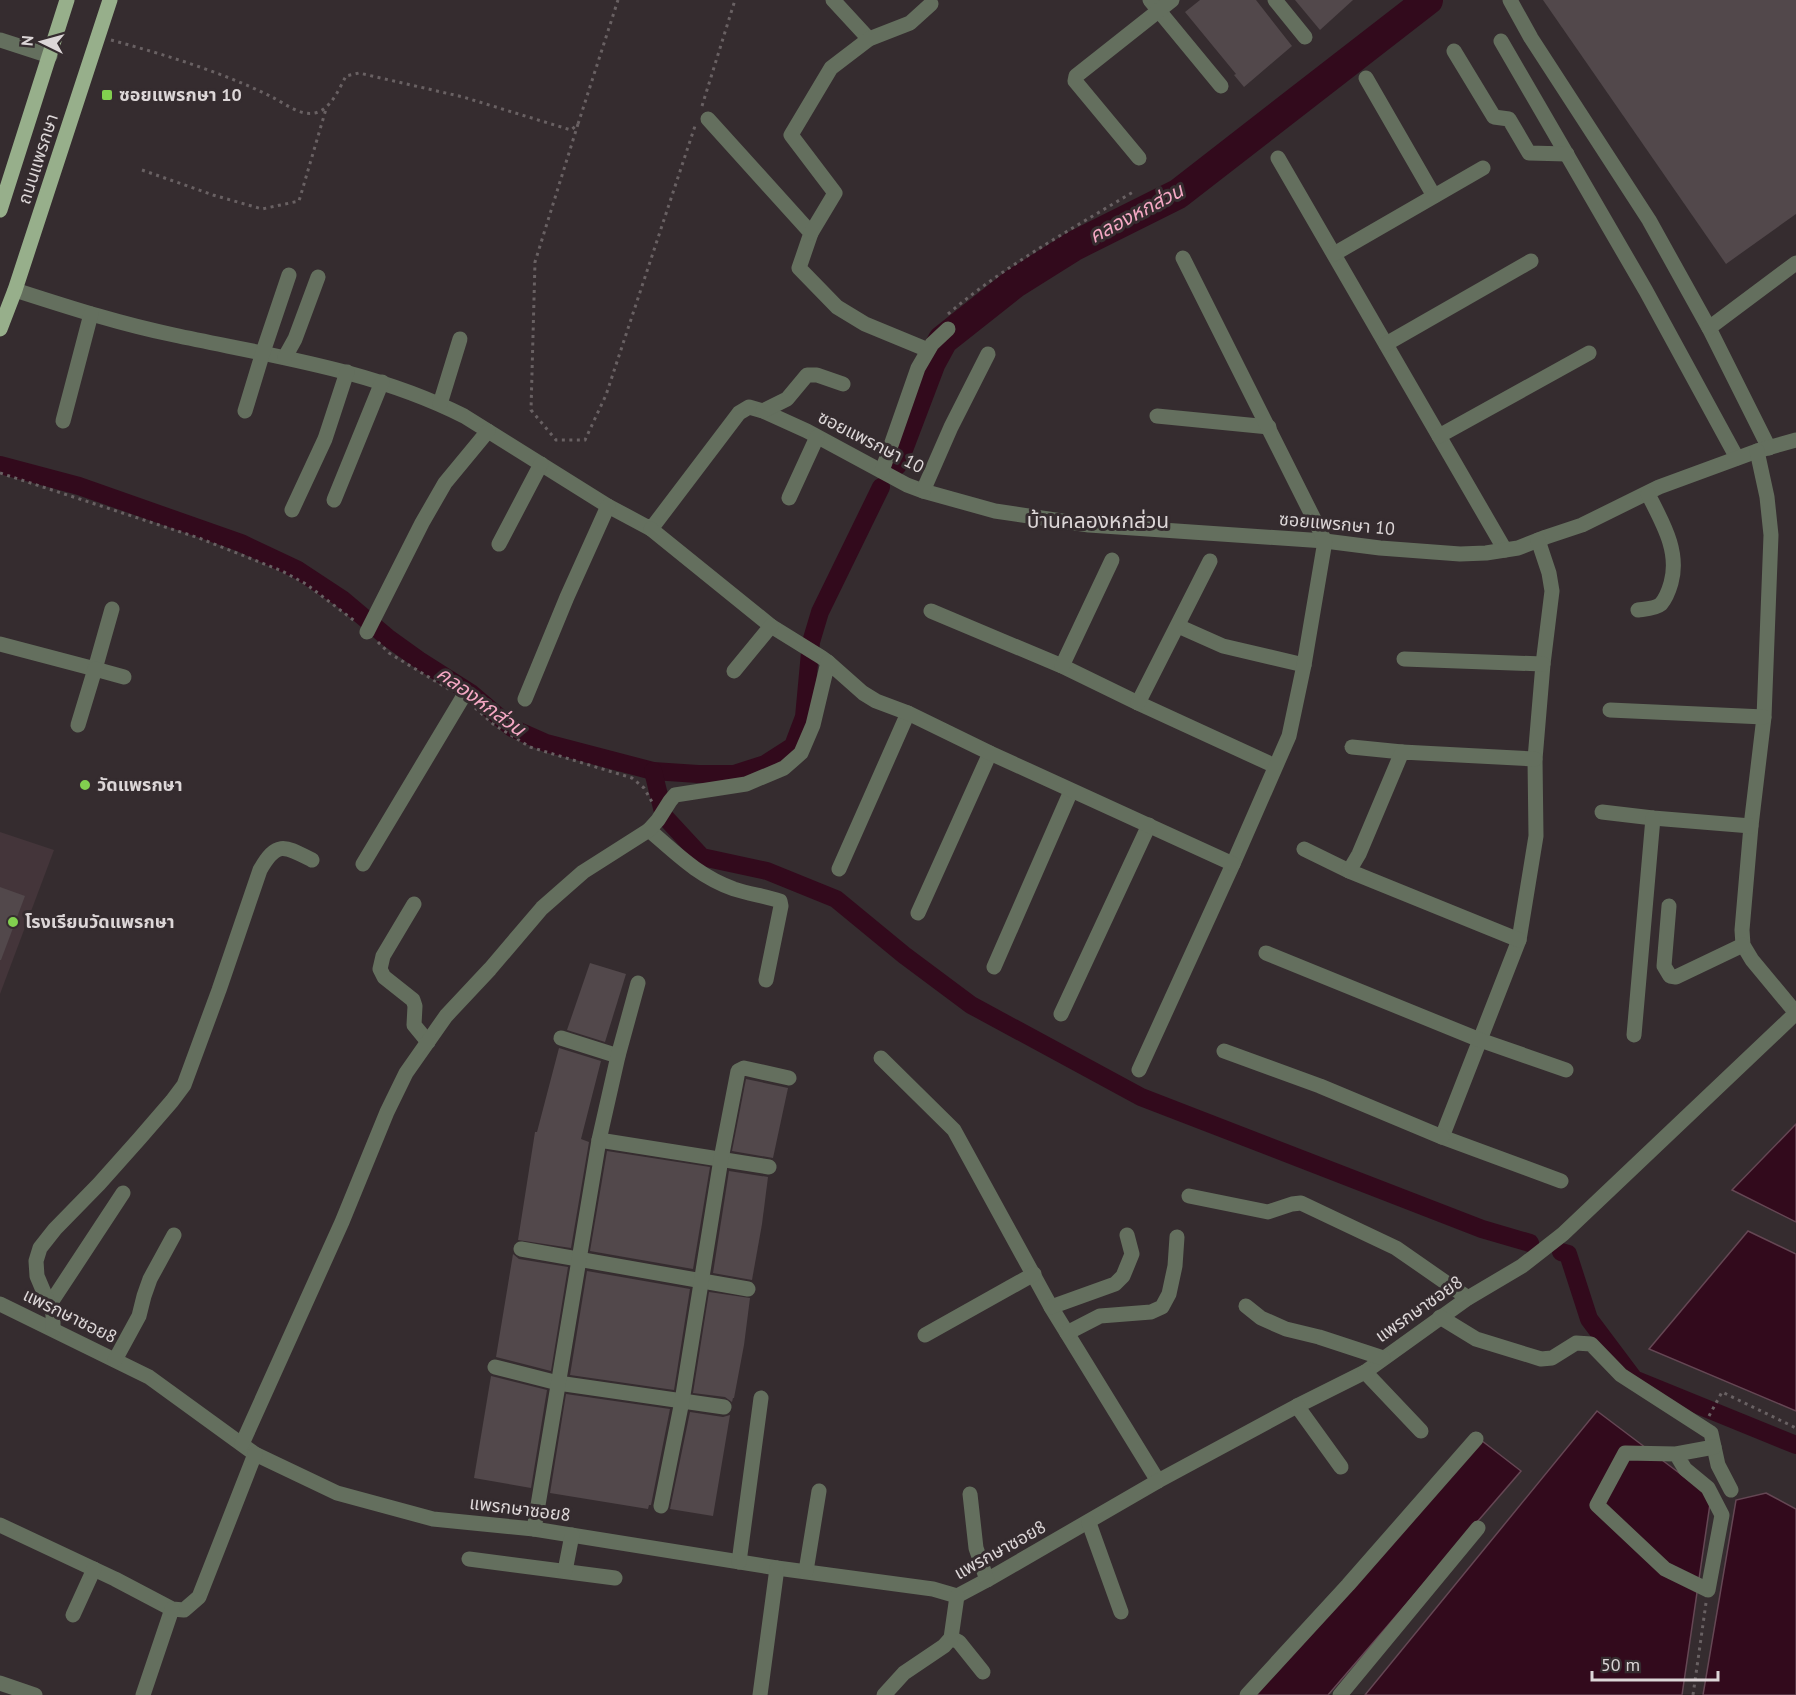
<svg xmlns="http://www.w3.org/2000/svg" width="1796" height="1695" viewBox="0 0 1796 1695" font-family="'PT Sans','Noto Sans Thai',sans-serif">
  <rect width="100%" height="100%" fill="#352c2f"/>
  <path fill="#44353a" d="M0,832L54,850L0,994Z"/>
  <g fill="#320a1c" stroke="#654754" stroke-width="1.5">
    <path d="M1796,1124V1222L1732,1190Z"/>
    <path d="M1748,1231L1796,1254V1411L1649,1349Z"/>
    <path d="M1597,1411L1711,1497L1682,1695H1365Z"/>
    <path d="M1477,1437L1521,1471L1328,1695H1241Z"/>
    <path d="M1766,1493L1796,1509V1695H1703L1736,1500Z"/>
  </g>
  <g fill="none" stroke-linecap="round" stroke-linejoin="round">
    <g stroke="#320a1c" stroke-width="18">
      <path d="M0,465L79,486L241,543L298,570L342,599L387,637L419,660L471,693L512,728L546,743L653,771L698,774H734L765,764L793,746L804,717L811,642L820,612L881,487"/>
      <path d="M653,771L664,816L702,857L767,871L836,899L904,955L971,1005L1141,1097L1482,1229L1530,1243"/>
      <path d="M1561,1252L1568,1254L1589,1319L1634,1379L1796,1445"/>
    </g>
    <path stroke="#320a1c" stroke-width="30" d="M893,462L931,362L943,340L1015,283L1074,246L1178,194L1428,0"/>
  </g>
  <g fill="#52484b">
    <path d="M1200,0H1256L1292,46L1244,87L1234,75L1236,74L1185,12Z"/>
    <path d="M1295,0H1353L1320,30Z"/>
    <path d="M1543,0H1796V214L1726,264Z"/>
    <path d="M0,887L25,896L1,960H0Z"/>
    <path d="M590,963L626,974L605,1042L567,1030Z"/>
    <path d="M559,1048L601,1061L581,1139L589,1142L571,1248L518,1240L535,1132H537Z"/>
    <path d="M746,1079L788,1088L773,1158L732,1151Z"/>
    <path d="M607,1151L710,1167L693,1269L590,1251Z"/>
    <path d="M729,1171L768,1177L762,1224L752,1280L713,1273Z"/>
    <path d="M513,1254L519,1259L568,1267L551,1371L496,1357Z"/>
    <path d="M587,1271L690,1289L674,1390L570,1375Z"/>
    <path d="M709,1292L750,1298L744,1345L734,1398H733L732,1402L725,1397L693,1393Z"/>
    <path d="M491,1376L547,1390L531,1488L474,1478Z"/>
    <path d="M566,1394L670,1409L651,1505H649L648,1509L550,1493Z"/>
    <path d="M690,1412L723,1417L730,1415L713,1516L670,1509Z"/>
  </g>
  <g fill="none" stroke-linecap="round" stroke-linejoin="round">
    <g stroke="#696163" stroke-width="3" stroke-dasharray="3 4.5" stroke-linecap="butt">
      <path d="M111,40C166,55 222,72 272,97C284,103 300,116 314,113C330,111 339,89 346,76L359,73L463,97L571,130L578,124L618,0"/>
      <path d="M702,106L735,0"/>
      <path d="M578,124L535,262L531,410L556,440H585L606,395L695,126"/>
      <path d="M142,170L213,195L262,209L299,201L326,109"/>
      <path d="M948,314C1004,266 1070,230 1133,192"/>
      <path d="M0,473L199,538L282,571L306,584L356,622"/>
      <path d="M378,642L389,653L450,690"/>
      <path d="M475,708L493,724L530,747L632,778L644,788L652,802"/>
      <path d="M1709,1416L1722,1392L1796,1428"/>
      <path d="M1693,1695L1706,1603"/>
    </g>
    <g stroke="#646f5e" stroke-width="15">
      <path d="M833,0L869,39"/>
      <path d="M1150,0L1221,86"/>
      <path d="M1275,0L1305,37"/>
      <path d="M1510,0L1531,38L1649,220L1709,328L1769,448"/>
      <path d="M0,40L50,56"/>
      <path d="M1501,41L1646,291L1737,458"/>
      <path d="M1454,51L1494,117L1509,119L1529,153L1567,154"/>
      <path d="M1366,78L1434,196"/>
      <path d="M708,119L811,233L799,268L837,307L865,324L928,350"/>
      <path d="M1139,158L1075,81L1076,76L1172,0"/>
      <path d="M1278,158L1505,550"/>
      <path d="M811,233L835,193L791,135L831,68L869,39L910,23L931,4"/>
      <path d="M1334,254L1483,168"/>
      <path d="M15,290C68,307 120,324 174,335C272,356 373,370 464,416L608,506L651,529L739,413L749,407L763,411L807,431L907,485L923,491L995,511L1089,525L1325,541L1380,548L1460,554L1486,553L1518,548L1546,537L1582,525L1659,487L1757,451L1796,440"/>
      <path d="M1709,328L1796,263"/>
      <path d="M1386,344L1531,261"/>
      <path d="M285,357L295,339L318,277"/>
      <path d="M440,404L460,339"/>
      <path d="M245,411L263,352L289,275"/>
      <path d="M763,411L787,399L807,375H817L843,384"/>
      <path d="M1157,416L1269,427"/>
      <path d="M63,421L91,314"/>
      <path d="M1439,436L1589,353"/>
      <path d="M1757,451L1767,497L1771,535L1764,717L1751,826L1742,930L1743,945L1752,960L1796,1013"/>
      <path d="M882,471L918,368L932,344L948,329"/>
      <path d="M923,491L951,427L988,354"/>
      <path d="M789,498L817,437"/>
      <path d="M334,500L382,382"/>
      <path d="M292,510L325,439L347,372"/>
      <path d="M651,529L771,626L821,657L828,662"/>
      <path d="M1538,540L1549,573L1552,591L1543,664L1535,759L1536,836L1519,940L1442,1137L1561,1181"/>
      <path d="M499,544L541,464"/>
      <path d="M1638,610C1645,609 1655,609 1661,604C1666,598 1669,590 1671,583C1680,551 1662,522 1648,494"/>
      <path d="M931,611L1062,666L1138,703L1275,766"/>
      <path d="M1178,626L1223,646L1304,665"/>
      <path d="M367,632L422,523L445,483L488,431"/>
      <path d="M0,644L95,669L112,609"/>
      <path d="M1404,659L1543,664"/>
      <path d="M1062,666L1112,560"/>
      <path d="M734,671L771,626"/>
      <path d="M525,699L567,597L608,506"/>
      <path d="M1138,703L1210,561"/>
      <path d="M1610,710L1764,717"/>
      <path d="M78,725L95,669L124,677"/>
      <path d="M1352,747L1402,752"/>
      <path d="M1602,812L1653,818L1751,826"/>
      <path d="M649,830C677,854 698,876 734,889C749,894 765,896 780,901L781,906L766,980"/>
      <path d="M1304,849L1349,871"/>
      <path d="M363,864L463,697"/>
      <path d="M839,869L908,713"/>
      <path d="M414,904L383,956L380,969L384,977L413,1000L415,1006L414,1025L428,1042"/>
      <path d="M1669,906L1664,966L1670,976L1676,977L1743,945"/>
      <path d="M918,913L990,753"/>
      <path d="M1519,940L1349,871L1359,854L1402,752L1535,759"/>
      <path d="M1266,953L1480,1040L1566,1070"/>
      <path d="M994,967L1071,791"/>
      <path d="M1061,1014L1149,825"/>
      <path d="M1634,1035L1653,818"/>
      <path d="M561,1038L618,1056"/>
      <path d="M1224,1051L1320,1086L1442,1137"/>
      <path d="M881,1058L954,1130L1051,1307L1158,1481"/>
      <path d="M1139,1070L1233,864L1289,736L1304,665L1325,541L1183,258"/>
      <path d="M599,1140L769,1167"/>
      <path d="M1189,1196L1268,1212L1292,1204L1301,1203L1396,1248L1468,1298"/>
      <path d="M521,1249L748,1289"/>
      <path d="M0,1304L149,1377L255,1454L337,1493L433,1519L534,1529L777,1568L933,1589L957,1596L987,1580L1158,1481L1297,1406L1365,1372L1468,1298L1522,1266L1563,1234L1796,1013"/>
      <path d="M50,1304L123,1193"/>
      <path d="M1246,1306L1261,1318L1286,1329L1319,1337L1383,1358"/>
      <path d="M1051,1307L1115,1284L1123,1276L1132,1254L1127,1235"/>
      <path d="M1440,1317L1476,1339L1541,1359L1552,1358L1576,1343L1591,1344L1621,1375L1711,1433L1718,1465L1731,1490"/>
      <path d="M53,1329V1314L37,1276L36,1261L40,1248L55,1229L99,1184L140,1138L172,1101L184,1085L219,990L260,870C277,840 285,846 312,860"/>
      <path d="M1067,1333L1100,1316L1151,1312L1162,1307L1169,1294L1175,1266L1177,1237"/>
      <path d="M925,1335L1034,1274"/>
      <path d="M115,1360L139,1316L144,1296L150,1279L174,1235"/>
      <path d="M495,1367L558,1383L724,1407"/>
      <path d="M1365,1372L1421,1431"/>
      <path d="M1297,1406L1341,1467"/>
      <path d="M242,1444L342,1222L387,1112L406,1073L446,1016L490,969L542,908L583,872L649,830L658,820L670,801L675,795L746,784L784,768L801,753L813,725L828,662L863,693L876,701L908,713L990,753L1233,864"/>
      <path d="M1676,1454L1685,1469L1708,1488L1722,1515L1708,1590L1665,1569L1597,1505L1625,1453L1676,1454L1714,1447"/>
      <path d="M970,1494L976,1548L987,1580"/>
      <path d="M661,1506L682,1401L721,1159L738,1071L744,1068L789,1078"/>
      <path d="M1089,1523L1121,1612"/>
      <path d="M0,1525L115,1579L172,1609L184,1610L199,1597L255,1454"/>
      <path d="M534,1529L599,1140L618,1056L638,983"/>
      <path d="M469,1559L615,1578"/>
      <path d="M739,1562L761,1398"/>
      <path d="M565,1571L572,1535"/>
      <path d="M806,1571L819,1491"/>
      <path d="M73,1615L94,1569"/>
      <path d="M951,1638L959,1642L983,1672"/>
      <path d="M0,1683L35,1695"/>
      <path d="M143,1695L172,1609"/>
      <path d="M760,1695L777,1568"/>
      <path d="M884,1695L904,1673L944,1646L951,1638L957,1596"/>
      <path d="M1247,1695L1348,1585L1476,1439"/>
      <path d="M1340,1695L1478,1528"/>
    </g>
    <g stroke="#97af8b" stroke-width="15">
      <path d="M0,210L67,0"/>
      <path d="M0,329L15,290L110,0"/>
    </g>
  </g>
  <g fill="#82d04f" stroke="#352c2f" stroke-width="2">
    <rect x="101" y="89" width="12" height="12" rx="3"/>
    <circle cx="85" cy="785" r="6"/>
    <circle cx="13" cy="922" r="6"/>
  </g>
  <g text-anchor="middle" stroke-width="6" stroke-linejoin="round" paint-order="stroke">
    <g font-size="18" font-weight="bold" fill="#dcd6d7" stroke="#352c2f" text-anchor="start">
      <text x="119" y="101">ซอยแพรกษา 10</text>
      <text x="97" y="791">วัดแพรกษา</text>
      <text x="25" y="928">โรงเรียนวัดแพรกษา</text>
    </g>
    <g font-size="18" fill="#dcd6d7" stroke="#352c2f">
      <text transform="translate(38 159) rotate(-72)" y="6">ถนนแพรกษา</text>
      <text transform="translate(871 442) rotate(27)" y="6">ซอยแพรกษา 10</text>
      <text transform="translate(1337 524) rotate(5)" y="6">ซอยแพรกษา 10</text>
      <text transform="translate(1419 1309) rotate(-35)" y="6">แพรกษาซอย8</text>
      <text transform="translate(70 1316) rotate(26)" y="6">แพรกษาซอย8</text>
      <text transform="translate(520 1509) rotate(7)" y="6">แพรกษาซอย8</text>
      <text transform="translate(1000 1550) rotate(-29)" y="6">แพรกษาซอย8</text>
    </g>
    <g font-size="20" font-style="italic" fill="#f5a8c4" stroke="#352c2f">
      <text transform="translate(1136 213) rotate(-28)" y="7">คลองหกส่วน</text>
      <text transform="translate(481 701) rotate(36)" y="7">คลองหกส่วน</text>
    </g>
    <g font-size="21" fill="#dcd6d7" stroke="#352c2f">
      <text x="1098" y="528">บ้านคลองหกส่วน</text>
    </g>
  </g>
  <g transform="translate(42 42) rotate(275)" stroke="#352c2f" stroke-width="4.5" paint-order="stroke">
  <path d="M0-4.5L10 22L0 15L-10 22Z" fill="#dcd6d7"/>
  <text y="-9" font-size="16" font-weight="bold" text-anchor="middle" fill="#dcd6d7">N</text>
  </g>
  <path d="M1592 1671v9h126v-9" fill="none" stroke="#dcd6d7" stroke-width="3"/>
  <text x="1601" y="1671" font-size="18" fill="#dcd6d7" stroke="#352c2f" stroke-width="4.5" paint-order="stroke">50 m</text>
</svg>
